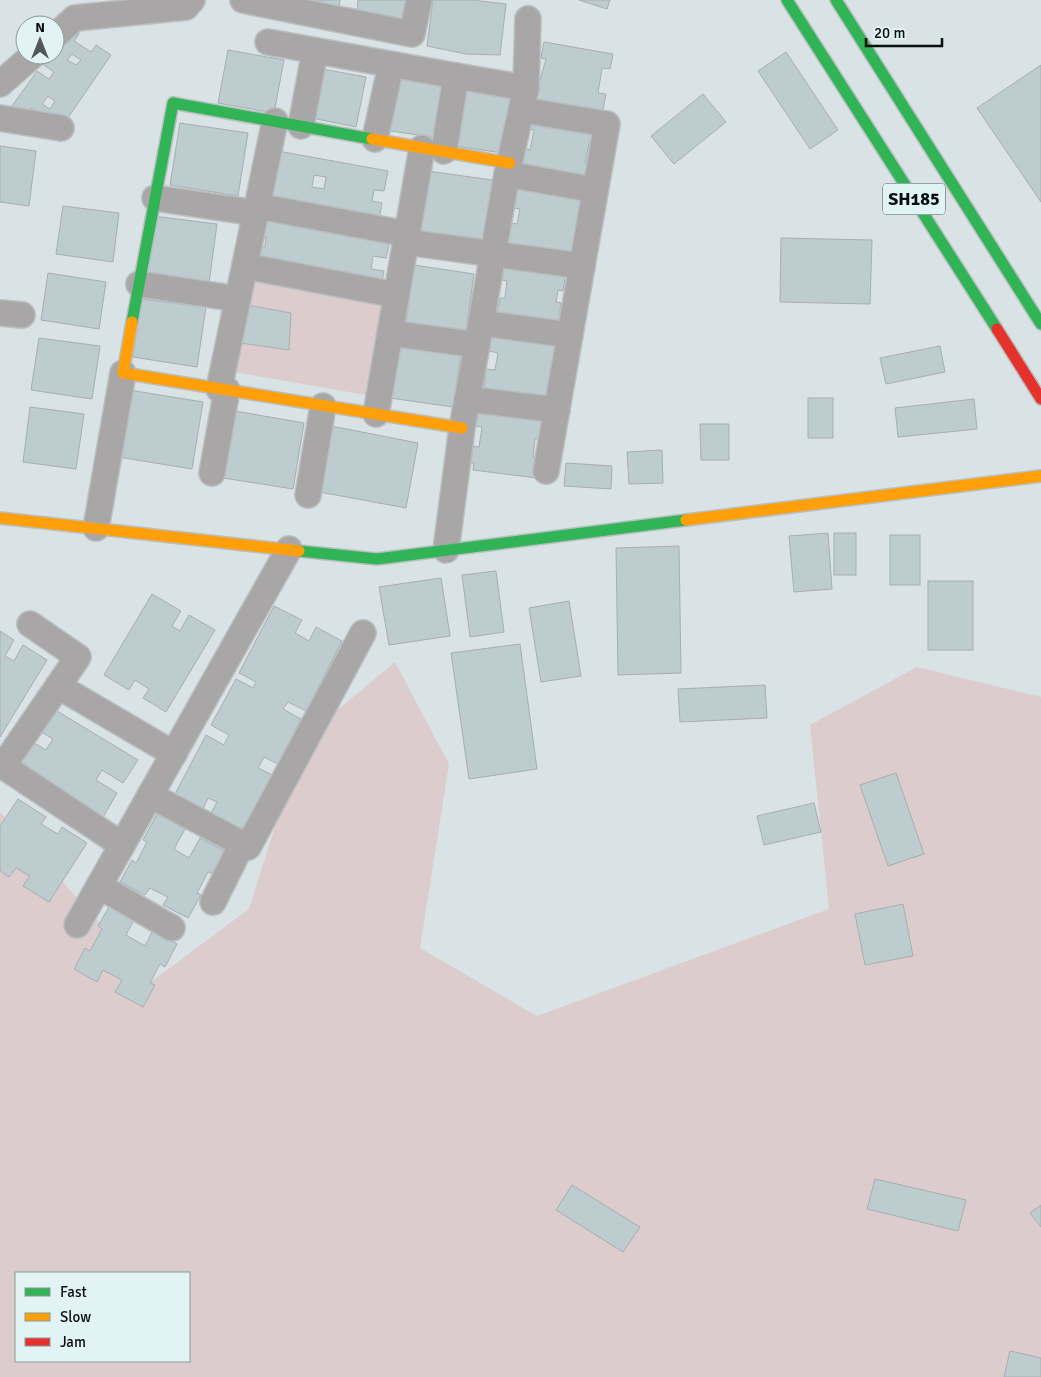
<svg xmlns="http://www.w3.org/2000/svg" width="1041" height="1377" viewBox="0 0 1041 1377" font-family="Signika,sans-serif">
  <rect width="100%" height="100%" fill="#d9e2e4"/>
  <g fill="#dccccd" fill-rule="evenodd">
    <path d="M254,275L387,301L372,396L234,372Z"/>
    <path d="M395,662L449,764L420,948L537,1016L829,909L810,725L917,667L1041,697V1377H0V812L152,981L249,909L303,739ZM16,1273H189V1361H16Z"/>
  </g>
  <g fill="#bccccf" stroke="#a8aeaf" fill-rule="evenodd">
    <path d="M292,0H340L339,9Z"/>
    <path d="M358,0H408L406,20L357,16Z"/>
    <path d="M433,0H472L506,4L500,55L466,54L427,46Z"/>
    <path d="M579,0H610L607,9Z"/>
    <path d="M67,26L79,34L74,41L91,52L96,45L111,55L61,128L31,108L26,115L12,106L37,71L49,79L54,72L41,63L47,55H55V44ZM72,54L81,60L76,65L67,60ZM48,96L55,101L50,109L42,104Z"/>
    <path d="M544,42L613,54L610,69L602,68L598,93L606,94L602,114L534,102L546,59L541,58Z"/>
    <path d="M228,50L284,60L274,113L218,103Z"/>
    <path d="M786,52L838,130L810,149L758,71Z"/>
    <path d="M1041,65V202L977,108Z"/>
    <path d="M317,68L366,77L356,127L307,117Z"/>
    <path d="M394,77L446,85L437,138L385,130Z"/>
    <path d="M462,90L510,97L503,153L454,146Z"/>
    <path d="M703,94L726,122L674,164L651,136Z"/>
    <path d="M530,115L602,130L599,145L589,143L585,163L595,165L591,183L518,169L523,148L530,150L534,130L526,129Z"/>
    <path d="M180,123L248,133L238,196L170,185Z"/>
    <path d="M0,146L36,151L29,206L0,202Z"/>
    <path d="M256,147L388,171L384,191L374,190L372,201L382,203L379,219L247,194L265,166L253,164ZM314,175L326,177L324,189L312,187Z"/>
    <path d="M428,171L492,180L484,239L419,231Z"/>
    <path d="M518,187L586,199L583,219L577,218L575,234L577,255L508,243L511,223L517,224L520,209L514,208Z"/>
    <path d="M63,206L119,213L113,262L56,254Z"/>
    <path d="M153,216L217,224L208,291L144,283Z"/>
    <path d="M262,217L390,240L386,258L373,256L371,269L384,271L381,286L253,263L257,246L265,247L266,237L259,235Z"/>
    <path d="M781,238L872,240L870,304L780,302Z"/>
    <path d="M505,260L566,270L563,291L558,290L556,302L561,303L558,327L496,317L500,298H505L507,281L502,280Z"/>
    <path d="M414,265L474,274L466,330L406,322Z"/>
    <path d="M48,273L106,282L99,329L41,320Z"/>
    <path d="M141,299L206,307L197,367L133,357Z"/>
    <path d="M242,304L291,313L289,350L234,342Z"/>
    <path d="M492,334L558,344L555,365L551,364L549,379L553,380L550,399L484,389L486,369L495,370L498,353L489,351Z"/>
    <path d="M39,338L100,346L92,399L31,390Z"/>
    <path d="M399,343L461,352L453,407L390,398Z"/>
    <path d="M940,346L945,372L886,384L880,358Z"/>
    <path d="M123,389L203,402L192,469L112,456Z"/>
    <rect x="808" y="398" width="25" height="40"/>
    <path d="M974,399L977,429L898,437L895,408Z"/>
    <path d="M30,407L84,414L76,469L23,462Z"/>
    <path d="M229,410L304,423L293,489L217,477Z"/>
    <path d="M477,411L545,417L541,439H535L533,457L539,458L537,478L473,470L474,463H471L473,446L479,447L482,427L475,426Z"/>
    <path d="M700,424H729V460H701Z"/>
    <path d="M326,425L418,443L406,508L314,491Z"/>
    <path d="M662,450L663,483L629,484L627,452Z"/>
    <path d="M566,463L612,466L611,489L564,486Z"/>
    <path d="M828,533L832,589L794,592L789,536Z"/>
    <rect x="834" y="533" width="22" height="42"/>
    <rect x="890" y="535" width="30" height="50"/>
    <path d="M679,546L681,673L618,675L616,548Z"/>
    <path d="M496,571L504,632L470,637L462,575Z"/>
    <path d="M441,578L450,636L389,645L379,587Z"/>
    <rect x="928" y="581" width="45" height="69"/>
    <path d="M152,594L181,611L172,626L180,631L189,615L215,630L166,712L143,698L149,689L135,680L129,690L104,675Z"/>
    <path d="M569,601L581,676L541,682L529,608Z"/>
    <path d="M274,606L302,620L295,633L309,641L316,627L342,641L306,711L288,702L283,709L301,719L278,764L264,757L258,768L272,775L242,832L210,815L217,802L208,798L202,811L174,796L206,735L224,745L229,735L211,725L236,679L253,688L256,682L239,673Z"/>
    <path d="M0,631L14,640L5,656L14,661L23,645L47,660L0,737Z"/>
    <path d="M520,644L537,769L469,779L451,653Z"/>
    <path d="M765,685L767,718L680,722L678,689Z"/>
    <path d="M47,705L138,760L123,783L102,770L96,780L117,793L99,824L8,769L26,738L46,750L53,739L33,727Z"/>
    <path d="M896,773L924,854L888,866L860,785Z"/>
    <path d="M18,799L46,817L41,824L58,834L62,827L87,843L49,902L23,886L30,876L16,868L9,877L0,871V826Z"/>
    <path d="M814,803L821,832L764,845L757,816Z"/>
    <path d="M157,814L185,829L174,849L189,858L200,838L225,851L212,874L208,872L197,893L201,895L188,918L163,905L168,897L150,888L145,895L120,882L132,860L136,863L147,842L143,840Z"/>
    <path d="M903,904L913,956L865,965L855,914Z"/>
    <path d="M109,907L134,920L126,935L145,946L153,930L177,944L165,967L160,964L150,983L155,985L143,1007L115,992L122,980L103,970L97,982L74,969L85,948L90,951L102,929L98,926Z"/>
    <path d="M875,1179L966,1200L958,1231L867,1209Z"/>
    <path d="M572,1185L640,1227L623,1252L556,1210Z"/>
    <path d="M1041,1205V1227L1030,1213Z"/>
    <path d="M1010,1351L1041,1358V1377H1004Z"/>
  </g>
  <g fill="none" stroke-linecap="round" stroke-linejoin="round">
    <defs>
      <g id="street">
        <path d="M243,0L412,34L419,0"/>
        <path d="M55,36L75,18L186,7L192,0"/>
        <path d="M268,42L456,76"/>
        <path d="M0,84L33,55"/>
        <path d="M522,110L607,124L546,471"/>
        <path d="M0,118L61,128"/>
        <path d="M301,126L315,51"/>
        <path d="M375,139L391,65"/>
        <path d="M444,151L456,76L526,88"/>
        <path d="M507,174L595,190"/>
        <path d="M155,198L256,213"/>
        <path d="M257,206L407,234"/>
        <path d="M406,242L582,266"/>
        <path d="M245,266L396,295"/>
        <path d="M139,284L238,299"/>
        <path d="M0,313L22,315"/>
        <path d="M481,323L570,335"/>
        <path d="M390,333L477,345"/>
        <path d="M219,389L275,121"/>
        <path d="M467,399L557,410"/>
        <path d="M376,414L422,148"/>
        <path d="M212,473L227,390"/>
        <path d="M308,495L323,406"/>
        <path d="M96,528L123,373"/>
        <path d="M446,550L462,428L477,345L507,174L526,88L528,19"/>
        <path d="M58,686L174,754"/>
        <path d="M0,764L122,845"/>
        <path d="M3,766L78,657L30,624"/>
        <path d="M150,795L248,847L363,633"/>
        <path d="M99,886L172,928"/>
        <path d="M213,902L242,844"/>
        <path d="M77,925L289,549"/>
      </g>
      <g id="fast">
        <path d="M787,0L997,329"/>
        <path d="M836,0L1041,324"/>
        <path d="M132,322L173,103L372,139"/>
        <path d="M299,551L377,559L686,520"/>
      </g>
      <g id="slow">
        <path d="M372,139L510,163"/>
        <path d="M132,322L123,373L462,428"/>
        <path d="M0,518L299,551"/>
        <path d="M686,520L1041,476"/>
      </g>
      <path id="jam" d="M997,329L1041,399"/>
    </defs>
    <use href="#street" stroke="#b9bfc1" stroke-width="28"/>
    <use href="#fast" stroke="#b9bfc1" stroke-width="14"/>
    <use href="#slow" stroke="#b9bfc1" stroke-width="14"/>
    <use href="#jam" stroke="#b9bfc1" stroke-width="14"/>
    <use href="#street" stroke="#a9a6a7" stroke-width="25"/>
    <use href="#fast" stroke="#30b455" stroke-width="11"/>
    <use href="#slow" stroke="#ff9f0a" stroke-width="11"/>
    <use href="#jam" stroke="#e5322d" stroke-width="11"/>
  </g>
  <g text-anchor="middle" stroke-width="4.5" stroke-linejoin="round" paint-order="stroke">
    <rect fill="#e2f3f5" stroke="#4a5354" stroke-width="1" x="883" y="183.5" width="62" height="31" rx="4"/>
    <g font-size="18" font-weight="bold" fill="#090e0f">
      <text x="914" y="205">SH185</text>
    </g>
  </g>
  <rect x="15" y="1272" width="175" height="90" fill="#e2f3f5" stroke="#8b9799"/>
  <rect x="25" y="1288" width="25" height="8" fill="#30b455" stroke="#8b9799"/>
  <text x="60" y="1297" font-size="15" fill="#090e0f">Fast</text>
  <rect x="25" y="1313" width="25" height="8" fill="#ff9f0a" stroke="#8b9799"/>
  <text x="60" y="1322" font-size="15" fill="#090e0f">Slow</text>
  <rect x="25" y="1338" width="25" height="8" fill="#e5322d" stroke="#8b9799"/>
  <text x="60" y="1347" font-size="15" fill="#090e0f">Jam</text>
  <g transform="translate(40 40)"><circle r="24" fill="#e2f3f5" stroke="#8b9799"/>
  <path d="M0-4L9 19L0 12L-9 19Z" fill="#52585a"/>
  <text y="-8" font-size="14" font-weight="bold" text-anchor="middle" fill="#090e0f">N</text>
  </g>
  <path d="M866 38v8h76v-8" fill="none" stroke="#090e0f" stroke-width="2.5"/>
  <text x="874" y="38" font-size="15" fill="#090e0f" stroke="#e2f3f5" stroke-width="4" paint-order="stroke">20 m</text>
</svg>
